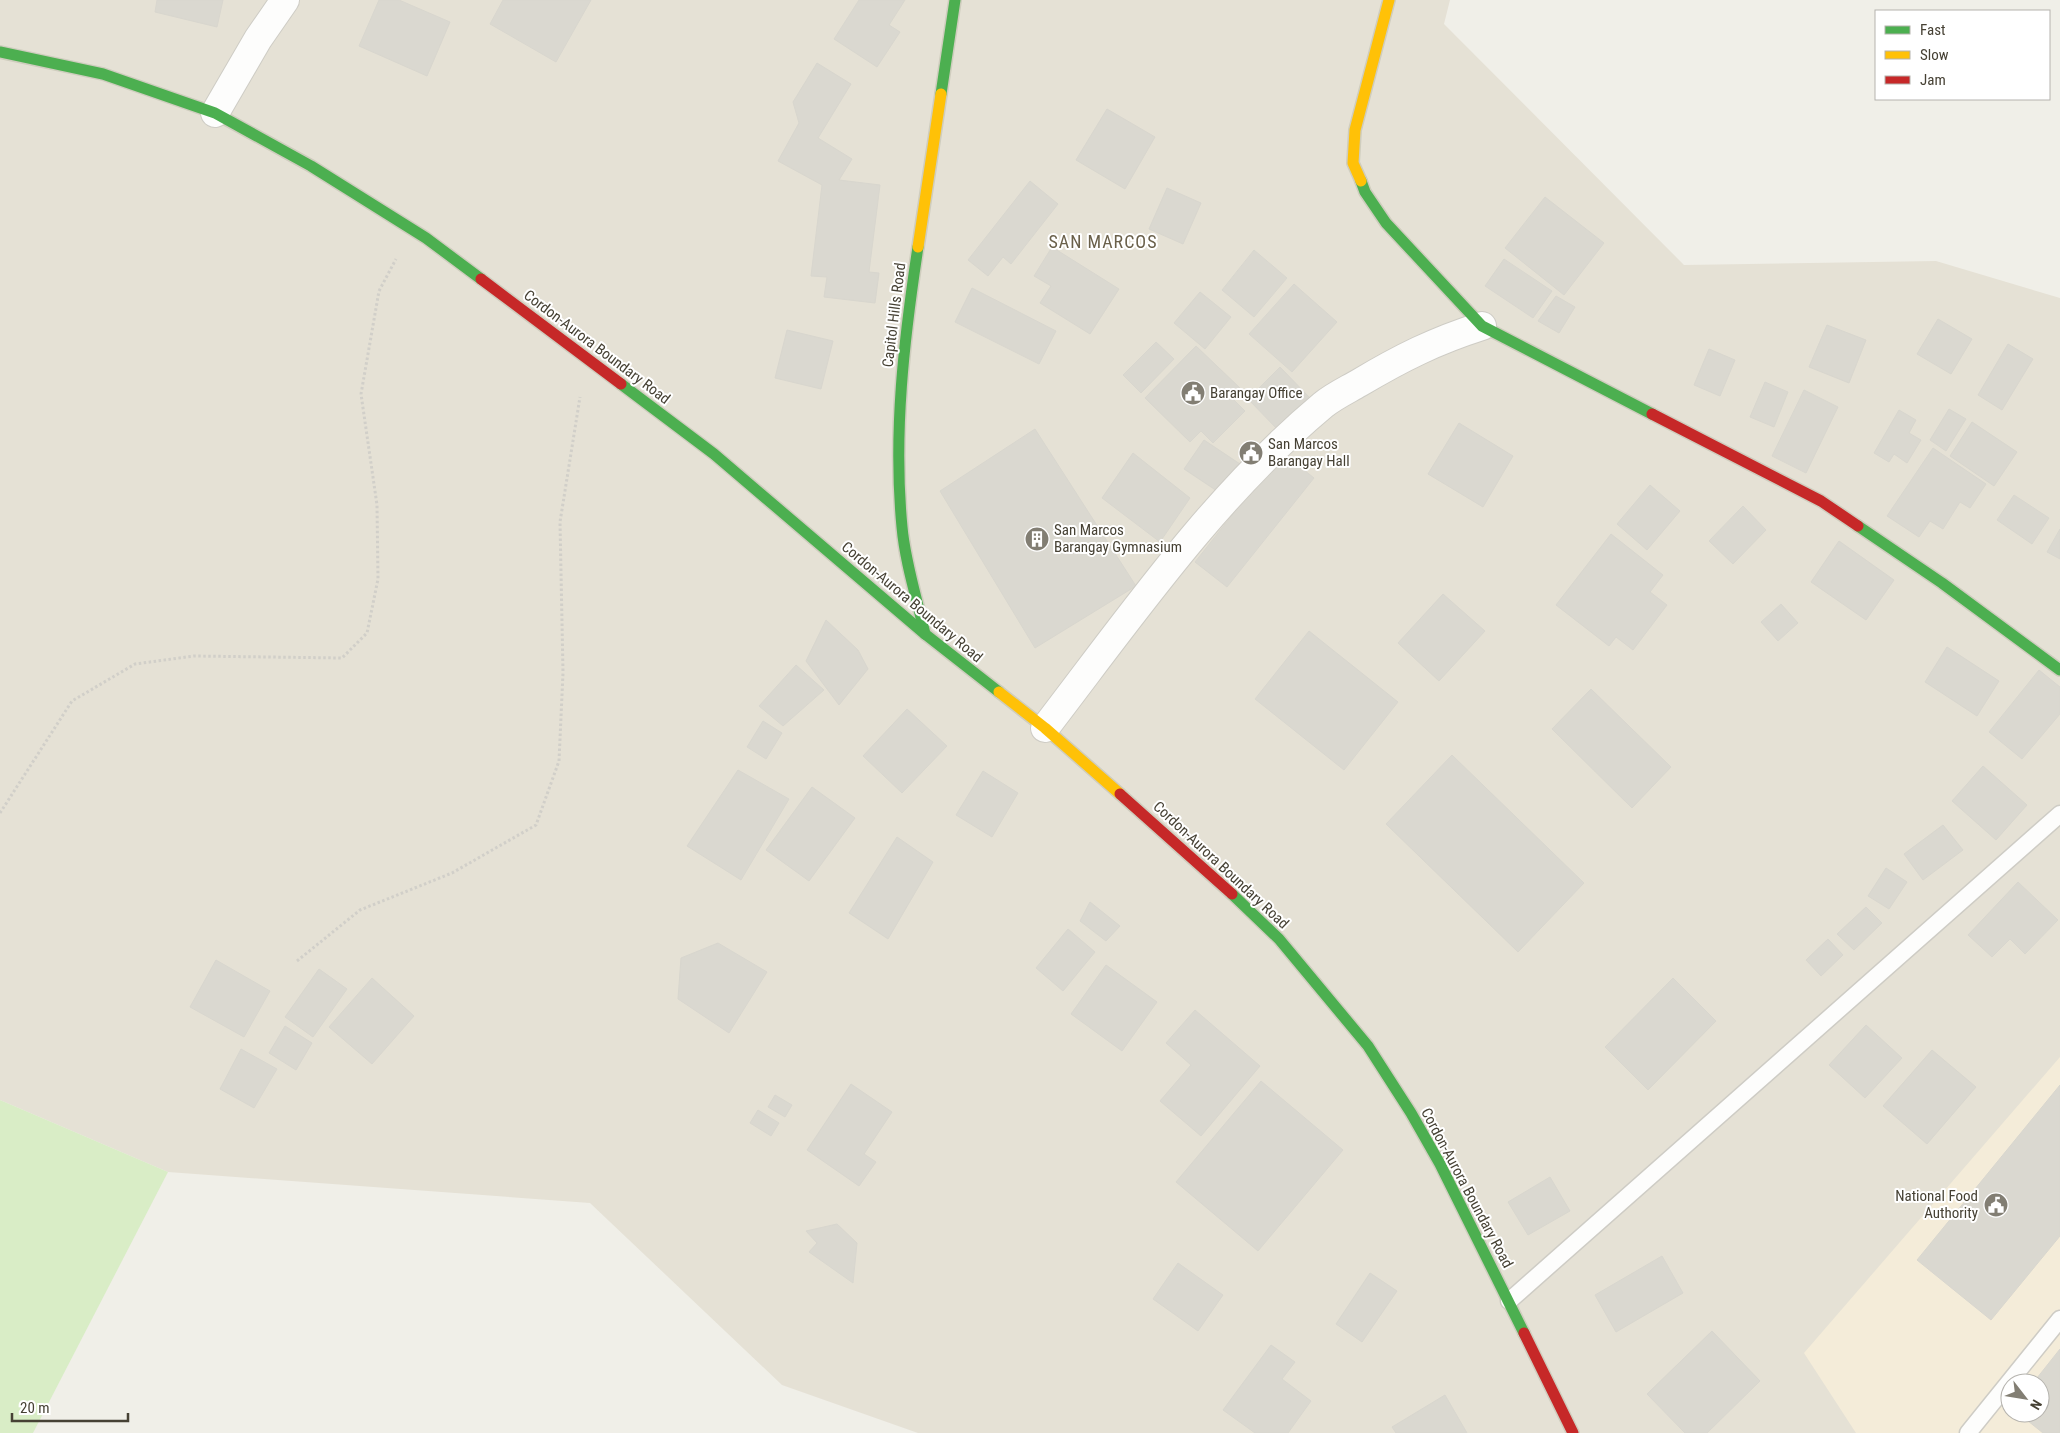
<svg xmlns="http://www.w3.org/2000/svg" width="2060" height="1433" viewBox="0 0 2060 1433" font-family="'Roboto Condensed',sans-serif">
  <rect width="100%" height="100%" fill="#f0efe8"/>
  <path fill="#e5e1d5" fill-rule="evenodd" d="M0,0H1450L1444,24L1684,265L1936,261L2060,298V1433H918L782,1385L590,1203L168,1172L0,1100ZM2010,1383H2040V1413H2010Z"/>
  <path fill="#f4ecd9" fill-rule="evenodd" d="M2060,1057V1433H1856L1804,1353ZM2010,1383H2040V1413H2010Z"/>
  <path fill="#d9edc6" d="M0,1100L168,1172L33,1433H0Z"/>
  <g fill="#dad8d0" stroke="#d8d6ce">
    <path d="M157,0H223L217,27L155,12Z"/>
    <path d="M379,0H399L450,22L427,76L359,46Z"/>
    <path d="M503,0H591L556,62L490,24Z"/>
    <path d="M859,0H905L889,25L900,32L877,67L834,39Z"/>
    <path d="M817,63L851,84L818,138L852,159L839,180L880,185L869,272L879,273L875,303L824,297L827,277L811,276L822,185L778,161L799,123L793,102Z"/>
    <path d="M1107,109L1155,137L1125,189L1076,160Z"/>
    <path d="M1030,181L1058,204L1011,264L1003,257L988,276L968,260Z"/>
    <path d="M1167,188L1201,203L1183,244L1149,229Z"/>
    <path d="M1545,197L1604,243L1564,295L1505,248Z"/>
    <path d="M1052,247L1119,289L1090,334L1040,303L1051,286L1034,276Z"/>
    <path d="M1254,250L1287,278L1254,317L1222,290Z"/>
    <path d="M1504,259L1552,291L1533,318L1485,286Z"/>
    <path d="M1294,284L1337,322L1292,372L1249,334Z"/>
    <path d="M972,288L1056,331L1039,364L955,322Z"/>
    <path d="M1200,292L1231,317L1205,349L1174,323Z"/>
    <path d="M1556,296L1575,307L1559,333L1538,321Z"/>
    <path d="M1938,319L1972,339L1951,374L1917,354Z"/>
    <path d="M1827,325L1866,340L1849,383L1809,367Z"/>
    <path d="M787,330L833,341L821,389L775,378Z"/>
    <path d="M1156,342L1174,359L1141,393L1123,375Z"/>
    <path d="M2008,344L2033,359L2002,410L1978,395Z"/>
    <path d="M1196,346L1240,388L1231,397L1245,411L1213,443L1201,431L1190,442L1145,398Z"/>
    <path d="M1709,349L1735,360L1720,396L1694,385Z"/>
    <path d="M1280,367L1310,398L1278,430L1248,399Z"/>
    <path d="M1765,382L1788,392L1774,427L1750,417Z"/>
    <path d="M1804,390L1838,407L1806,473L1772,456Z"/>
    <path d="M1949,409L1966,419L1946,451L1930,440Z"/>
    <path d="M1899,410L1916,420L1909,433L1921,440L1907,463L1894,454L1889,462L1874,453Z"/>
    <path d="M1972,422L2017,452L1994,486L1950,456Z"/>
    <path d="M1459,423L1513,456L1483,507L1428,474Z"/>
    <path d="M1035,429L1136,586L1035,648L940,491Z"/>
    <path d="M1204,440L1240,464L1220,493L1184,469Z"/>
    <path d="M1933,448L1986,484L1970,508L1960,502L1943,529L1930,521L1919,537L1887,516Z"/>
    <path d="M1282,452L1314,478L1227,587L1195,562Z"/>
    <path d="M1133,453L1190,498L1160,542L1102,498Z"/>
    <path d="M1650,485L1680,511L1647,550L1617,524Z"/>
    <path d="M2014,495L2049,518L2032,544L1997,520Z"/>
    <path d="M1743,506L1766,530L1733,564L1709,541Z"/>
    <path d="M2060,529V559L2047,552Z"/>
    <path d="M1611,534L1663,575L1650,592L1667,605L1633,650L1616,637L1609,646L1556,605Z"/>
    <path d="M1839,541L1894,580L1866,620L1811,582Z"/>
    <path d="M1443,594L1485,631L1439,681L1398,643Z"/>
    <path d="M1781,604L1798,623L1778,641L1761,622Z"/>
    <path d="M826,620L858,650L868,669L839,705L806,661Z"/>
    <path d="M1309,631L1398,702L1344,770L1255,699Z"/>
    <path d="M1947,647L1999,681L1977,716L1925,682Z"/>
    <path d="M796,665L824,690L783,726L759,706Z"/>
    <path d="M2039,670L2060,687V714L2022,759L1989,732Z"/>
    <path d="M1591,689L1671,767L1632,808L1552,729Z"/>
    <path d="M907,709L947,746L902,793L863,756Z"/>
    <path d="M763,721L782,733L766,759L747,747Z"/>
    <path d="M1452,755L1584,883L1518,952L1386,824Z"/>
    <path d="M1983,766L2027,805L1996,840L1952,801Z"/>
    <path d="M738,770L789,799L741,880L687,846Z"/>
    <path d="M983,771L1018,793L992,837L956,815Z"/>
    <path d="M812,787L855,818L809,881L766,850Z"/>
    <path d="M1943,825L1963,850L1923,880L1904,854Z"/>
    <path d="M897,837L933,862L888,939L849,913Z"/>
    <path d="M1886,868L1907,882L1889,909L1868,896Z"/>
    <path d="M2018,882L2058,920L2025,954L2010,939L1992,957L1968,935Z"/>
    <path d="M1090,902L1120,926L1106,941L1080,921Z"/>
    <path d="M1866,907L1882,923L1854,950L1837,934Z"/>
    <path d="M1068,929L1095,952L1063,991L1036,968Z"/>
    <path d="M1828,939L1843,955L1821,976L1806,960Z"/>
    <path d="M718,943L767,972L729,1033L678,999L681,958Z"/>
    <path d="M216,960L270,991L244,1037L190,1007Z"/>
    <path d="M1106,965L1157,1002L1122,1051L1071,1014Z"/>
    <path d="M319,969L347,989L313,1037L285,1017Z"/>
    <path d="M372,978L414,1016L372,1064L329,1027Z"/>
    <path d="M1673,978L1716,1021L1648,1090L1605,1047Z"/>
    <path d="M1195,1010L1260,1066L1201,1136L1160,1101L1191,1065L1166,1043Z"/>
    <path d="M1866,1025L1902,1058L1865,1098L1829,1065Z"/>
    <path d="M285,1026L312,1043L296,1070L269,1053Z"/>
    <path d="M241,1049L277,1069L254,1108L220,1089Z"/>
    <path d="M1932,1050L1976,1087L1927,1144L1883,1106Z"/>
    <path d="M1261,1081L1343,1150L1258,1251L1176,1182Z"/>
    <path d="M851,1084L892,1112L864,1154L876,1162L859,1186L807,1150Z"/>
    <path d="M2060,1085V1236L1991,1320L1917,1260Z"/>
    <path d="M775,1095L792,1105L785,1117L768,1107Z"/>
    <path d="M758,1110L779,1123L771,1136L750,1123Z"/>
    <path d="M1550,1177L1570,1211L1528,1235L1508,1202Z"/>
    <path d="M837,1224L857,1243L853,1283L809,1252L817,1243L806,1231Z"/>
    <path d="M1662,1256L1683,1293L1616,1332L1595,1295Z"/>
    <path d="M1178,1263L1223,1295L1198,1331L1153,1299Z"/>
    <path d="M1370,1273L1397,1291L1362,1342L1336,1324Z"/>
    <path d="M1712,1331L1760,1381L1707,1433H1685L1647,1394Z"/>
    <path d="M1271,1345L1295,1362L1282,1379L1311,1401L1288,1433H1255L1223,1410Z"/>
    <path d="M2060,1349V1433H2043L2018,1413H2040V1383H2033Z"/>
    <path d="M1445,1395L1467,1433H1396L1392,1427Z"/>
  </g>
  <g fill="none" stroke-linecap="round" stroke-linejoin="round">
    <defs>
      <g id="lane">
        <path d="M1509,1301L2060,814"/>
        <path d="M1968,1433L2060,1319"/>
      </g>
      <g id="street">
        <path d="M215,113L258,39L285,0"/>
        <path d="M1045,728C1131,616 1214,496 1323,405C1334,396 1347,390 1359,383C1401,358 1435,341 1482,326"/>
      </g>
      <g id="fast">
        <path d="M0,52L103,74L215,113L311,166L426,238L481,279"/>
        <path d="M941,94L955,0"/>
        <path d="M1361,181L1365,192L1386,223L1482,326L1652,414"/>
        <path d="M918,247C904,339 893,433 902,527C905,562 917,599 925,634"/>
        <path d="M621,384L714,454L925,634L999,692"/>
        <path d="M1858,526L1942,583L2060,670"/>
        <path d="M1232,894L1279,939L1368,1046L1411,1113L1440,1164L1524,1333"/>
      </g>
      <g id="slow">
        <path d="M1361,181L1353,163L1355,130L1389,0"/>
        <path d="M918,247L941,94"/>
        <path d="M999,692L1045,728L1120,794"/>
      </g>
      <g id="jam">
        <path d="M481,279L621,384"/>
        <path d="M1652,414L1821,501L1858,526"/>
        <path d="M1120,794L1232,894"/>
        <path d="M1524,1333L1573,1433"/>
      </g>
    </defs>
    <use href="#lane" stroke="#ceccc5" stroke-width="19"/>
    <use href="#street" stroke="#ceccc5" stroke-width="30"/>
    <use href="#fast" stroke="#cfcdbe" stroke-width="14"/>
    <use href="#slow" stroke="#cfcdbe" stroke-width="14"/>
    <use href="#jam" stroke="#cfcdbe" stroke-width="14"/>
    <g stroke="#d1cfc9" stroke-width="3" stroke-dasharray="2.5 2.5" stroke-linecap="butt">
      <path d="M0,813L72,701L135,664L194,656L342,658L367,633L378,579L377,505L361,394L379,291L396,259"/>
      <path d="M297,961L360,910L452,873L536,825L559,761L563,673L560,522L580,397"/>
    </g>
    <use href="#lane" stroke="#fdfdfc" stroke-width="16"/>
    <use href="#street" stroke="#fdfdfc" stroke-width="28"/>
    <use href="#fast" stroke="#4caf50" stroke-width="11"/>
    <use href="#slow" stroke="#ffc107" stroke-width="11"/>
    <use href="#jam" stroke="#c62828" stroke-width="11"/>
  </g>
  <defs>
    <symbol id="civic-disc" viewBox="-11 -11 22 22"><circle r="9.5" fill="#827e73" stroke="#fff"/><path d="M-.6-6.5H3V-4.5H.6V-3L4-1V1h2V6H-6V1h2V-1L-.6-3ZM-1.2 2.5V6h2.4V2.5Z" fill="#fff"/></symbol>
    <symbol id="building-disc" viewBox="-11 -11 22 22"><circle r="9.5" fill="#827e73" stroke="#fff"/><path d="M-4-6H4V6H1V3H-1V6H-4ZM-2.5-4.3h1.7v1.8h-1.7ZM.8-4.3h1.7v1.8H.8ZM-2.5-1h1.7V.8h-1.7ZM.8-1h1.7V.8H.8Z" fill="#fff"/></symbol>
  </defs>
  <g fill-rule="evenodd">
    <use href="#civic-disc" x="1179" y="379" width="28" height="28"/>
    <use href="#civic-disc" x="1237" y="439" width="28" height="28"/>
    <use href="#building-disc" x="1023" y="525" width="28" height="28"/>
    <use href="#civic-disc" x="1982" y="1191" width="28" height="28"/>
  </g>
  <g text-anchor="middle" stroke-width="4" stroke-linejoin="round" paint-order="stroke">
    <g font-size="15" fill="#464134" stroke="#fff">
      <text transform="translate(894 315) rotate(-83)" y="5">Capitol Hills Road</text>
      <text transform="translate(597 347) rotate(37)" y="5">Cordon-Aurora Boundary Road</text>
      <text transform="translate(912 602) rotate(40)" y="5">Cordon-Aurora Boundary Road</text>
      <text transform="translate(1221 865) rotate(43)" y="5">Cordon-Aurora Boundary Road</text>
      <text transform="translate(1467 1188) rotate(62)" y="5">Cordon-Aurora Boundary Road</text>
    </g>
    <g font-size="15" fill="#464134" stroke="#fff" text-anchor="start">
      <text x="1210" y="398">Barangay Office</text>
      <text x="1268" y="449">San Marcos<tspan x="1268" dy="17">Barangay Hall</tspan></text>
      <text x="1054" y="535">San Marcos<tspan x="1054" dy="17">Barangay Gymnasium</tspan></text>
      <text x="1978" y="1201" text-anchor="end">National Food<tspan x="1978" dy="17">Authority</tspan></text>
    </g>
    <g font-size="18" letter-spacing="1" fill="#6a604a" stroke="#fff">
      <text x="1103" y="248">SAN MARCOS</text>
    </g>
  </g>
  <rect x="1875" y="10" width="175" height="90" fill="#ffffff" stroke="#b5b3ae"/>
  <rect x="1885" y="26" width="25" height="8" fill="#4caf50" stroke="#b5b3ae"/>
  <text x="1920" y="35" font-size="15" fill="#464134">Fast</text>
  <rect x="1885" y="51" width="25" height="8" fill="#ffc107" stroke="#b5b3ae"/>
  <text x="1920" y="60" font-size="15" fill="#464134">Slow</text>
  <rect x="1885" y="76" width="25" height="8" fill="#c62828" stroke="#b5b3ae"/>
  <text x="1920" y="85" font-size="15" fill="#464134">Jam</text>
  <g transform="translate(2025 1398) rotate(121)"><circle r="24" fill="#ffffff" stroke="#b5b3ae"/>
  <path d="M0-4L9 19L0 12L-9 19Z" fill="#827e73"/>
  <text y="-8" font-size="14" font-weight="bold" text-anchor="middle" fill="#464134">N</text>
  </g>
  <path d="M12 1413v8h116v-8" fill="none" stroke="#464134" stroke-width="2.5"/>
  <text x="20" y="1413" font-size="15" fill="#464134" stroke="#ffffff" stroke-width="4" paint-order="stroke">20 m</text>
</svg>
